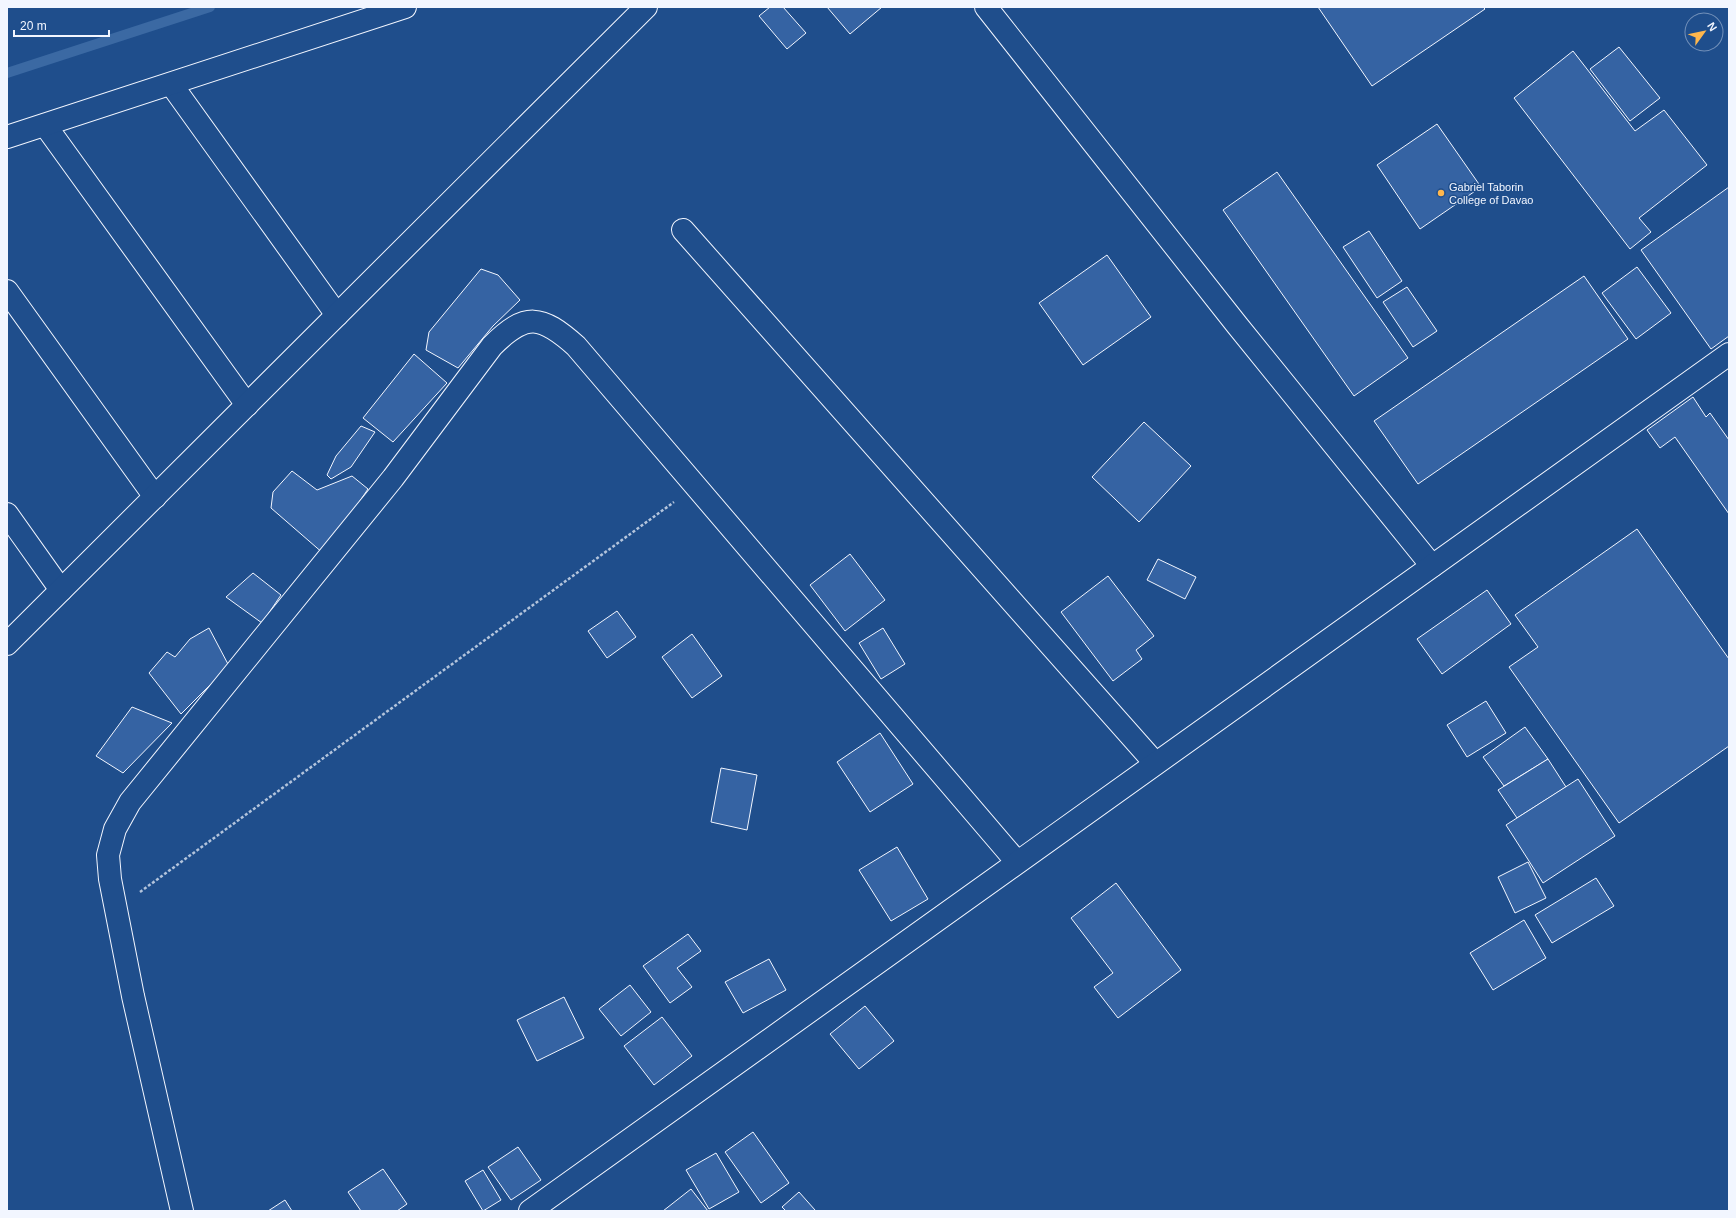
<svg xmlns="http://www.w3.org/2000/svg" width="1736" height="1218" viewBox="0 0 1736 1218" font-family="Arial,sans-serif">
  <rect width="100%" height="100%" fill="#1f4e8c"/>
  <g fill="none" stroke-linecap="round" stroke-linejoin="round">
    <path stroke="#3b69a3" stroke-width="10" d="M7,73L210,7"/>
  </g>
  <g fill="#3563a3" stroke="#f2f6ff">
    <path d="M770,7H783L806,33L787,49L759,16Z"/>
    <path d="M827,7H882L850,34Z"/>
    <path d="M1318,7H1483L1485,9L1372,86Z"/>
    <path d="M1619,47L1660,98L1630,121L1590,69Z"/>
    <path d="M1573,51L1635,131L1664,110L1707,165L1639,218L1651,232L1630,249L1514,98Z"/>
    <path d="M1437,124L1481,187L1420,229L1377,165Z"/>
    <path d="M1277,172L1408,358L1354,396L1223,210Z"/>
    <path d="M1729,187V336L1711,349L1641,250Z"/>
    <path d="M1369,231L1402,281L1377,298L1343,247Z"/>
    <path d="M1107,255L1151,317L1083,365L1039,303Z"/>
    <path d="M1637,267L1671,313L1636,339L1602,293Z"/>
    <path d="M481,269L498,275L520,300L493,326L458,368L426,350L429,332Z"/>
    <path d="M1584,276L1628,339L1418,484L1374,421Z"/>
    <path d="M1407,287L1437,331L1413,347L1383,302Z"/>
    <path d="M414,354L447,383L393,442L363,418Z"/>
    <path d="M1693,397L1706,417L1710,413L1729,440V514L1675,437L1660,448L1647,430Z"/>
    <path d="M1144,422L1191,466L1139,522L1092,477Z"/>
    <path d="M361,426L375,432L351,467L331,479L327,475L336,456Z"/>
    <path d="M292,471L317,490L352,476L368,489L324,554L271,508L273,492Z"/>
    <path d="M1637,529L1729,659V746L1619,823L1509,667L1538,647L1515,615Z"/>
    <path d="M850,554L885,600L845,631L810,585Z"/>
    <path d="M1158,559L1196,577L1185,599L1147,580Z"/>
    <path d="M253,573L281,595L262,623L226,597Z"/>
    <path d="M1108,576L1154,636L1136,650L1142,659L1113,681L1061,612Z"/>
    <path d="M1487,590L1511,624L1442,674L1417,639Z"/>
    <path d="M617,611L636,637L607,658L588,631Z"/>
    <path d="M209,628L229,666L181,714L149,673L167,652L175,657L190,639Z"/>
    <path d="M883,628L905,664L881,679L859,643Z"/>
    <path d="M692,634L722,676L692,698L662,657Z"/>
    <path d="M1486,701L1506,733L1467,757L1447,725Z"/>
    <path d="M132,707L172,723L123,773L96,756Z"/>
    <path d="M1525,727L1548,759L1504,786L1483,757Z"/>
    <path d="M880,733L913,784L870,812L837,762Z"/>
    <path d="M1548,759L1566,787L1517,818L1498,790Z"/>
    <path d="M721,768L757,775L747,830L711,822Z"/>
    <path d="M1578,779L1615,836L1543,883L1506,825Z"/>
    <path d="M897,847L928,899L891,921L859,870Z"/>
    <path d="M1528,862L1546,898L1515,913L1498,877Z"/>
    <path d="M1596,878L1614,906L1552,943L1535,915Z"/>
    <path d="M1116,883L1181,970L1118,1018L1094,987L1113,973L1071,918Z"/>
    <path d="M1524,920L1546,958L1493,990L1470,953Z"/>
    <path d="M688,934L701,951L677,968L692,987L670,1003L643,966Z"/>
    <path d="M769,959L786,990L743,1013L725,982Z"/>
    <path d="M630,985L651,1012L621,1036L599,1009Z"/>
    <path d="M564,997L584,1038L537,1061L517,1020Z"/>
    <path d="M865,1006L894,1041L859,1069L830,1034Z"/>
    <path d="M662,1017L692,1056L654,1085L624,1046Z"/>
    <path d="M753,1132L789,1183L761,1203L725,1152Z"/>
    <path d="M518,1147L541,1180L511,1200L488,1167Z"/>
    <path d="M716,1153L739,1192L709,1209L686,1170Z"/>
    <path d="M383,1169L407,1204L397,1211H361L348,1192Z"/>
    <path d="M483,1170L501,1200L483,1211L465,1181Z"/>
    <path d="M691,1189L708,1211H663Z"/>
    <path d="M799,1192L815,1210L814,1211H786L782,1207Z"/>
    <path d="M285,1200L292,1211H268Z"/>
  </g>
  <g fill="none" stroke-linecap="round" stroke-linejoin="round">
    <defs>
      <g id="street">
        <path d="M986,7L1237,325L1432,566"/>
        <path d="M171,84L337,315"/>
        <path d="M45,125L247,405"/>
        <path d="M7,137L405,7"/>
        <path d="M683,230L1155,763"/>
        <path d="M7,291L155,497"/>
        <path d="M7,514L61,590"/>
        <path d="M7,644L646,7"/>
        <path d="M182,1211L133,996L110,879L108,855L115,829L130,802L393,478L492,346C526,312 541,315 576,346L1017,862"/>
        <path d="M530,1211L1729,354"/>
      </g>
    </defs>
    <use href="#street" stroke="#f2f6ff" stroke-width="24"/>
    <path stroke="#b3c4dc" stroke-width="2.5" stroke-dasharray="3 2" stroke-linecap="butt" d="M140,892L674,502"/>
    <use href="#street" stroke="#1f4e8c" stroke-width="22"/>
  </g>
  <circle fill="#ffb74d" stroke="#1f4e8c" stroke-width="1.5" cx="1441" cy="193" r="4"/>
  <g text-anchor="middle" stroke-width="3" stroke-linejoin="round" paint-order="stroke">
    <g font-size="11" fill="#f2f6ff" stroke="#1f4e8c" text-anchor="start">
      <text x="1449" y="191">Gabriel Taborin<tspan x="1449" dy="13">College of Davao</tspan></text>
    </g>
  </g>
  <rect width="1736" height="1218" fill="none" stroke="#f2f6ff" stroke-width="16"/>
  <g transform="translate(1704 32) rotate(57)"><circle r="19" fill="#1f4e8c" stroke="#7391ba"/>
  <path d="M0-3L7 15L0 10L-7 15Z" fill="#ffb74d"/>
  <text y="-6" font-size="11" font-weight="bold" text-anchor="middle" fill="#f2f6ff">N</text>
  </g>
  <path d="M14 30v6h95v-6" fill="none" stroke="#f2f6ff" stroke-width="2"/>
  <text x="20" y="30" font-size="12" fill="#f2f6ff" stroke="#1f4e8c" stroke-width="3" paint-order="stroke">20 m</text>
</svg>
